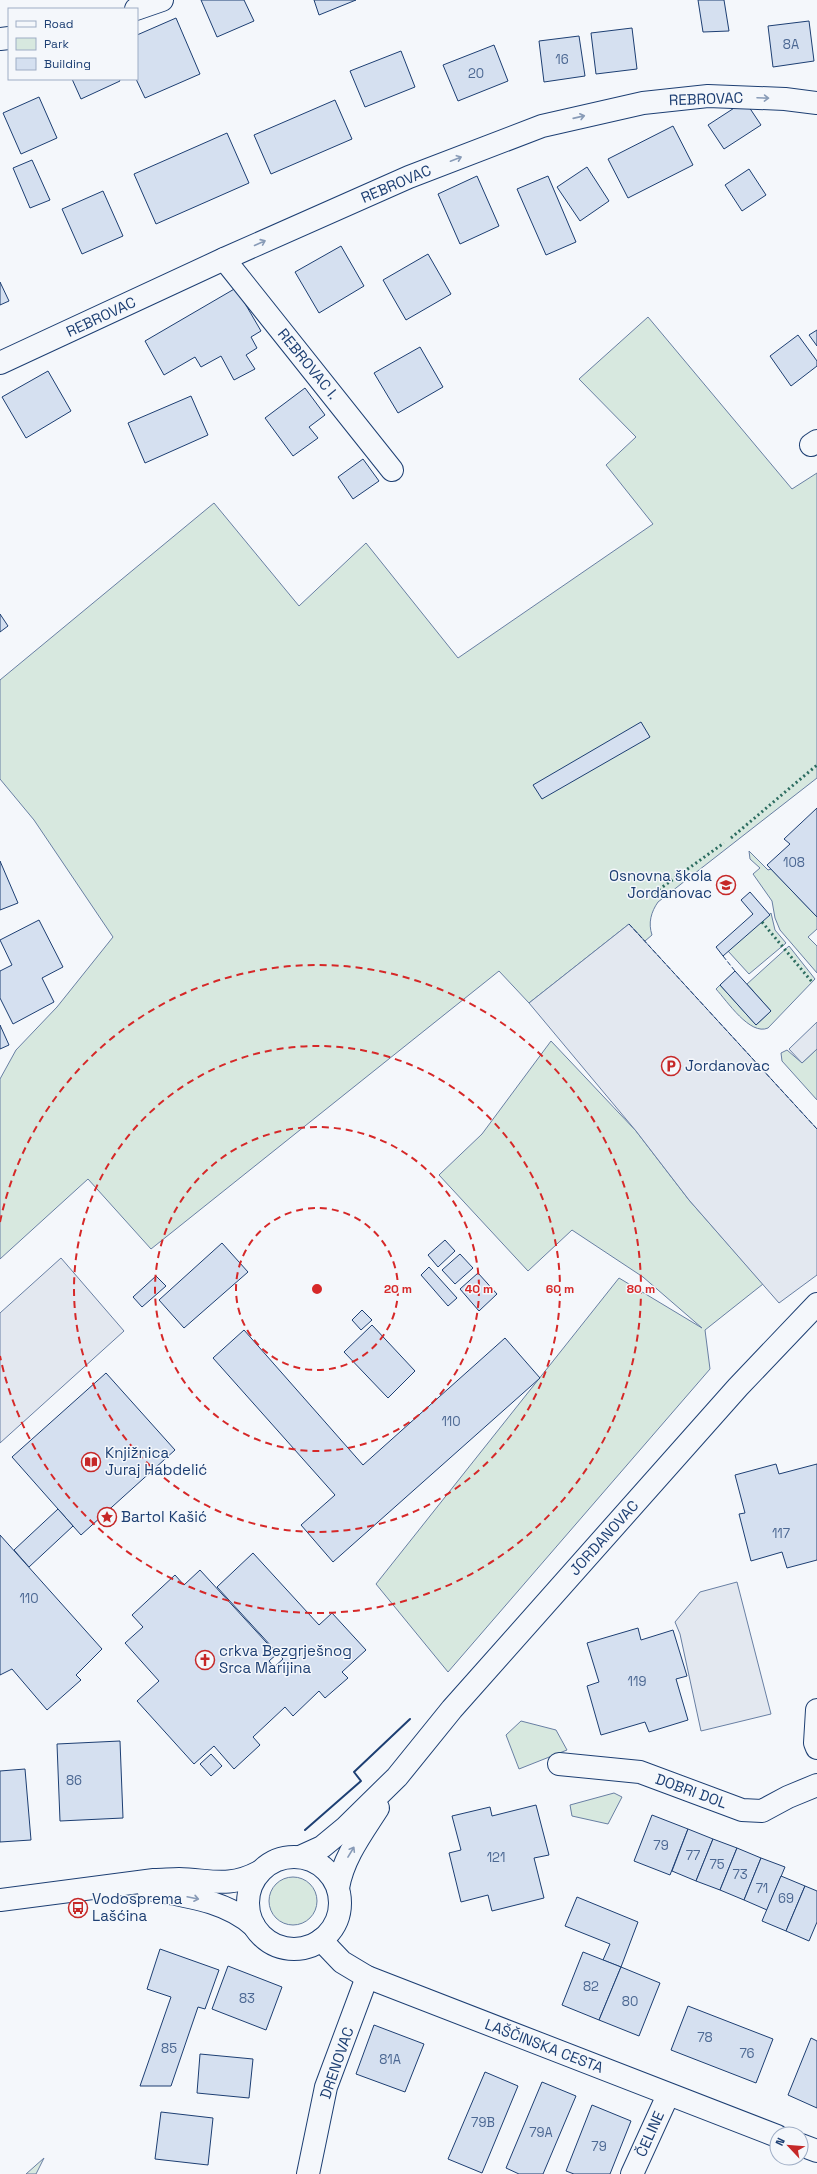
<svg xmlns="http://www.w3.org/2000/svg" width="817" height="2174" viewBox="0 0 817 2174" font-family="'Space Grotesk',sans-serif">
  <rect width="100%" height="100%" fill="#f4f7fb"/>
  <g fill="#d7e8df" stroke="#687fa3">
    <path d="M648,317L792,489L817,473V778L658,902C651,912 648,923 652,935L645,941L629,924L529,1003L499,971L151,1249L88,1179L0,1259V1079L16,1050L57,1007L113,937L34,820L0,779V680L214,503L299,606L366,543L458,658L653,524L606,465L636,437L579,379Z"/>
    <path d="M749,851L768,870L771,869L817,917V929L808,937L817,946V973L780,930L775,918L772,901L753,874L760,868L750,859Z"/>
    <path d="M771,913L775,930L786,943L749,974L728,951Z"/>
    <path d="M789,946L815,979L768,1028C750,1036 727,1001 716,989L720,985L756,1025L771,1011L747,984Z"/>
    <path d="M551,1041L636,1131L689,1200L763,1284L705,1330L710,1369L448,1672L376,1584L619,1278L702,1328L643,1277L572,1230L528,1271L439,1175L482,1134Z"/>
    <path d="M817,1049V1100L782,1061L781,1053L787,1050L802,1063Z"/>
    <path d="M521,1721L556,1730L567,1750L519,1769L506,1735Z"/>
    <path d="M614,1793L622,1797L608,1824L572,1816L570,1805Z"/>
    <circle cx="293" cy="1901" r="24"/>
    <path d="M44,2158L36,2174H26Z"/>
  </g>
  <g fill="#e3e8f0" stroke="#687fa3">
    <path d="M629,924L817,1129V1275L779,1303L689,1200L636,1131L529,1003Z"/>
    <path d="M817,1022V1049L802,1063L789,1049Z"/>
    <path d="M61,1258L124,1331L0,1443V1313Z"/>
    <path d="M737,1582L771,1714L701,1731L680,1634L675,1622L700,1592Z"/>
  </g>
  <g fill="#d5e0f0" stroke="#1d3f73">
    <path d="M201,0H244L254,21L217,37Z"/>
    <path d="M314,0H356L319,15Z"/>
    <path d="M698,0H724L729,31L703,32Z"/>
    <path d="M176,18L200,74L145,98L136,79L137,35Z"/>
    <path d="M809,21L814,61L773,67L768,26Z"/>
    <path d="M632,28L637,69L596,74L591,33Z"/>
    <path d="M579,36L585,76L544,82L539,41Z"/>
    <path d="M494,45L508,81L458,101L443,65Z"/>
    <path d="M401,51L415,87L365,107L350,71Z"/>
    <path d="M72,79H119L120,81L81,99Z"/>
    <path d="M39,97L57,138L21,154L3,113Z"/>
    <path d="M335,100L352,139L271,174L254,135Z"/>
    <path d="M745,101L761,125L724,149L708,125Z"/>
    <path d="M673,126L693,165L628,198L608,159Z"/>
    <path d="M227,133L249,183L156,224L134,174Z"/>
    <path d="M32,160L50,200L30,208L13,168Z"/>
    <path d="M587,167L609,201L580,221L557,187Z"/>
    <path d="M749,169L766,195L742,211L725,185Z"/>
    <path d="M477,176L499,226L460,244L438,194Z"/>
    <path d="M548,176L576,242L546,255L517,189Z"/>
    <path d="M103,191L123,236L82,254L62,209Z"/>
    <path d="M341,246L364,286L319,313L295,272Z"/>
    <path d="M428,254L451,294L406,320L383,280Z"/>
    <path d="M0,282L9,301L0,305Z"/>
    <path d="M236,288L261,331L251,337L257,348L246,355L255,369L234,380L221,356L201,367L195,357L164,375L145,341Z"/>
    <path d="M817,330V346L809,335Z"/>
    <path d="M798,335L817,361V366L791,386L770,356Z"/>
    <path d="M420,347L443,387L398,413L374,373Z"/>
    <path d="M48,371L71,411L26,438L2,397Z"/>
    <path d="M305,388L325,415L309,427L318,438L293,456L265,418Z"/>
    <path d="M191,396L208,435L145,463L128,423Z"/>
    <path d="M363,459L379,481L353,499L338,477Z"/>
    <path d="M0,614L8,626L0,632Z"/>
    <path d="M641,722L650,737L542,799L533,785Z"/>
    <path d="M817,808V917L767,865L790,844L784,839Z"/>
    <path d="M0,861L18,903L0,910Z"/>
    <path d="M750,892L770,915L723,956L716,947L753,914L741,900Z"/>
    <path d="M39,920L63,967L42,978L54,1002L13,1024L0,998V971L12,965L0,940Z"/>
    <path d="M735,971L771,1011L756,1025L720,985Z"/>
    <path d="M0,1025L9,1045L0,1049Z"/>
    <path d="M445,1240L455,1251L438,1267L428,1255Z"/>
    <path d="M222,1243L248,1272L184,1328L159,1300Z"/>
    <path d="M460,1254L473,1268L455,1284L442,1270Z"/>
    <path d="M429,1267L457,1298L448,1306L421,1275Z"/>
    <path d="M478,1273L497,1294L479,1311L460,1289Z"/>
    <path d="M156,1276L166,1286L142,1307L133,1297Z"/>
    <path d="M362,1310L372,1320L361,1330L352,1320Z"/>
    <path d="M372,1325L415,1371L388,1398L344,1352Z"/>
    <path d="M244,1330L363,1465L505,1338L540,1378L333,1562L301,1525L335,1495L213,1358Z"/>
    <path d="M106,1373L175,1450L81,1535L12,1457Z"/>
    <path d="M776,1464L779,1474L817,1464V1560L787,1568L782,1552L751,1561L739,1514L745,1513L735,1475Z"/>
    <path d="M58,1509L73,1526L29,1567L14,1550Z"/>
    <path d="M0,1535L102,1649L76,1675L81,1680L47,1710L12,1669L0,1675Z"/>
    <path d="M253,1553L319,1625L332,1613L366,1650L342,1672L348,1678L325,1698L319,1691L293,1716L285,1707L253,1737L260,1745L234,1769L214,1746L194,1764L137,1701L159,1681L125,1643L143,1627L132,1615L175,1575L184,1585L200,1570L277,1654L269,1661L274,1667L283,1659L217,1587Z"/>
    <path d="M638,1628L641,1640L673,1630L687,1676L676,1679L688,1720L649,1732L645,1722L601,1735L587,1686L599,1682L587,1643Z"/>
    <path d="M120,1741L123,1818L60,1821L57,1744Z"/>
    <path d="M211,1754L222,1766L211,1776L200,1764Z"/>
    <path d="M25,1769L31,1840L0,1842V1771Z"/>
    <path d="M536,1805L549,1855L534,1858L544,1898L492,1911L488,1895L461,1902L449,1853L461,1850L452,1816L490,1807L492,1816Z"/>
    <path d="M652,1815L688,1829L670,1875L634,1861Z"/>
    <path d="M688,1829L713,1839L696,1881L672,1871Z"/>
    <path d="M713,1839L737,1848L720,1890L696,1881Z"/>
    <path d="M737,1848L761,1858L744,1900L720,1890Z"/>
    <path d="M761,1858L785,1867L767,1910L744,1900Z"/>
    <path d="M781,1876L805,1886L786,1931L762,1921Z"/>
    <path d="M805,1886L817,1891V1922L809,1941L786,1931Z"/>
    <path d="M577,1897L638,1922L621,1967L603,1960L610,1944L565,1926Z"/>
    <path d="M160,1949L219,1970L205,2009L198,2007L171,2086H140L171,1997L147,1989Z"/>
    <path d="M583,1952L621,1967L599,2020L562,2005Z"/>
    <path d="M228,1966L282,1987L266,2030L212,2009Z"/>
    <path d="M621,1967L660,1983L639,2036L599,2020Z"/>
    <path d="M688,2006L773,2039L756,2083L671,2050Z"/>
    <path d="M374,2025L424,2044L405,2092L356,2074Z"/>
    <path d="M811,2038L817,2041V2108L788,2095Z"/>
    <path d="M200,2054L253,2059L249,2098L197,2093Z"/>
    <path d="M485,2072L518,2086L482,2173L448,2159Z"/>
    <path d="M542,2082L576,2096L543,2174H519L506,2168Z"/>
    <path d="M592,2105L631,2121L610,2174H574L566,2171Z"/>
    <path d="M161,2112L213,2118L208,2165L155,2159Z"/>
  </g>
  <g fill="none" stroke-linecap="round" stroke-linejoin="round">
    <defs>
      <g id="minor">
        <path d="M136,9L162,0"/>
        <path d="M0,39L9,38"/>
        <path d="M224,259L392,470"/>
        <path d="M0,363L224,259L409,177L542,126L643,103L708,96L785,99L817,103"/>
        <path d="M811,445L817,441"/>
        <path d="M817,1710L815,1743L817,1748"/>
        <path d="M559,1764L640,1772L742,1810L762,1811L788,1797L817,1785"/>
        <path d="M308,2174L326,2087L367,1977"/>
        <path d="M632,2174L668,2095"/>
      </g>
      <g id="major">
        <circle cx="294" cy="1903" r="46"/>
        <path d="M300,1857L322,1847L345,1828L397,1777L452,1709L738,1387L817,1304"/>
        <path d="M338,1888C343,1858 362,1833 378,1808"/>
        <path d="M148,1889C184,1896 225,1900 254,1926"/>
        <path d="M0,1900L154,1880C162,1880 171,1879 179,1879C211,1880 229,1888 259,1872"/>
        <path d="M321,1940L342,1962L367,1977L777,2136"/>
        <path d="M801,2145L817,2151"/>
      </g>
    </defs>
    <use href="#minor" stroke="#1d3f73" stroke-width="24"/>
    <use href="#major" stroke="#1d3f73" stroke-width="24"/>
    <use href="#minor" stroke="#f4f7fb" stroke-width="22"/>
    <use href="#major" stroke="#f4f7fb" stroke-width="22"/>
    <g stroke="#2c6c60" stroke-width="3" stroke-dasharray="2 3" stroke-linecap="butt">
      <path d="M731,838L817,765"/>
      <path d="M650,892L654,893L724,843"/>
      <path d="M762,922L812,982"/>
    </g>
    <g stroke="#1d3f73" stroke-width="1" stroke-dasharray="5 2" stroke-linecap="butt">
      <path d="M629,924L817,1129"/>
      <path d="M723,956L735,971"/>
    </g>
    <path stroke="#1d3f73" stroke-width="2" d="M305,1830L361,1781L354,1772L410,1719"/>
  </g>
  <defs><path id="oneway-shaft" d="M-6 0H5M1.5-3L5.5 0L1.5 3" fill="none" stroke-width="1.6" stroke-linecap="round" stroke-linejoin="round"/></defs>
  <g stroke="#889bb7">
    <use href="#oneway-shaft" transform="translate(763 98) rotate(2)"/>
    <use href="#oneway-shaft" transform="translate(579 117) rotate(-13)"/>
    <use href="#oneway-shaft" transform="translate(456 159) rotate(-21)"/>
    <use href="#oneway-shaft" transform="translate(260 243) rotate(-24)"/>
    <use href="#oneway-shaft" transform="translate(351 1852) rotate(-59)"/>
    <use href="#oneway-shaft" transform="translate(193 1898) rotate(12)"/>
  </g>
  <g fill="none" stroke="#d62828" stroke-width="2" stroke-dasharray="7 5">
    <circle cx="317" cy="1289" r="81"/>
    <circle cx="317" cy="1289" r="162"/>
    <circle cx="317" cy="1289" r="243"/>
    <path d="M0 1222A324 324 0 1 1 0 1356"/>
  </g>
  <defs>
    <symbol id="school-ring" viewBox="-11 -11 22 22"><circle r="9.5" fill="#f4f7fb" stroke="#c62828" stroke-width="1.5"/><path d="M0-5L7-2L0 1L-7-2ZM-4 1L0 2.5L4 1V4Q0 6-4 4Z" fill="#c62828"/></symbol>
    <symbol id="parking-ring" viewBox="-11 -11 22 22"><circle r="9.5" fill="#f4f7fb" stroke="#c62828" stroke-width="1.5"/><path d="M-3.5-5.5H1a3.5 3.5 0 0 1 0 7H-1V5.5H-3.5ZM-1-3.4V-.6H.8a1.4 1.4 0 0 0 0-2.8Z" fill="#c62828"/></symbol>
    <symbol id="library-ring" viewBox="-11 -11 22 22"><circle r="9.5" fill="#f4f7fb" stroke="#c62828" stroke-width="1.5"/><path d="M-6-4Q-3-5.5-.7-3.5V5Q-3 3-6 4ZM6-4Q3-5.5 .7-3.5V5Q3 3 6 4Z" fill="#c62828"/></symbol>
    <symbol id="sight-ring" viewBox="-11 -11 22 22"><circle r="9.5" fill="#f4f7fb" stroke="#c62828" stroke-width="1.5"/><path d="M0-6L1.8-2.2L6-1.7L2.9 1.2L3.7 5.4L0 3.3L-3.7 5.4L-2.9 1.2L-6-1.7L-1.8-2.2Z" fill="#c62828"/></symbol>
    <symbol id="church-ring" viewBox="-11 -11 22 22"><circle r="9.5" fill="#f4f7fb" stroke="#c62828" stroke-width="1.5"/><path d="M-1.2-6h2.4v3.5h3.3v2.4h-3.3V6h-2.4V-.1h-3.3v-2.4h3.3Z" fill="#c62828"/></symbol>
    <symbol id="bus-ring" viewBox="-11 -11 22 22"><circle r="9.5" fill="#f4f7fb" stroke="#c62828" stroke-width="1.5"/><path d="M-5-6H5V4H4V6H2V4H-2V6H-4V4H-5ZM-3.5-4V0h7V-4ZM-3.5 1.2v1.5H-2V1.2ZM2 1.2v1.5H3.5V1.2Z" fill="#c62828"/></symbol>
  </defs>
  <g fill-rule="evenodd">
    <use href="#school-ring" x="715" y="874" width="22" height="22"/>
    <use href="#parking-ring" x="660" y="1055" width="22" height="22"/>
    <use href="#library-ring" x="80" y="1451" width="22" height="22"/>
    <use href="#sight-ring" x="96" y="1506" width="22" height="22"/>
    <use href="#church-ring" x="194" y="1649" width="22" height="22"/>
    <use href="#bus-ring" x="67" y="1897" width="22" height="22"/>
  </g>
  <g text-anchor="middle" stroke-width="3" stroke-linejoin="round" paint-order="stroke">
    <g font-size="13" fill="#4b6792">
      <text x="791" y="49">8A</text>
      <text x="562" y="64">16</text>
      <text x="476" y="78">20</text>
      <text x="794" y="867">108</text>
      <text x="451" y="1426">110</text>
      <text x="781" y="1538">117</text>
      <text x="29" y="1603">110</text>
      <text x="637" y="1686">119</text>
      <text x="74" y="1785">86</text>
      <text x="661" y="1850">79</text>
      <text x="693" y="1860">77</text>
      <text x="496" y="1862">121</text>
      <text x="717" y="1869">75</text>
      <text x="740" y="1879">73</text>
      <text x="762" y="1893">71</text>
      <text x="786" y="1903">69</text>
      <text x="591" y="1991">82</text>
      <text x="247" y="2003">83</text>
      <text x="630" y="2006">80</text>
      <text x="705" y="2042">78</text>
      <text x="169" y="2053">85</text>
      <text x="747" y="2058">76</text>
      <text x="390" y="2064">81A</text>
      <text x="483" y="2127">79B</text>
      <text x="541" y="2137">79A</text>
      <text x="599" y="2151">79</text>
    </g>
    <g font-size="15" fill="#1d3f73" stroke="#f4f7fb">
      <text transform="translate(706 99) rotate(-2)" y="5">REBROVAC</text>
      <text transform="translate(396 184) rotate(-23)" y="5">REBROVAC</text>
      <text transform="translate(101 317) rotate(-25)" y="5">REBROVAC</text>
      <text transform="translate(308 364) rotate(51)" y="5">REBROVAC I.</text>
      <text transform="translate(604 1538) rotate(-48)" y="5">JORDANOVAC</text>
      <text transform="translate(691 1791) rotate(20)" y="5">DOBRI DOL</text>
      <text transform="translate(544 2046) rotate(21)" y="5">LAŠČINSKA CESTA</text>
      <text transform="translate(337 2063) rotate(-71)" y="5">DRENOVAC</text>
      <text transform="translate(650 2134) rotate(-66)" y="5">ČELINE</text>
    </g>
    <g font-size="15" fill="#1d3f73" stroke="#f4f7fb" text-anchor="start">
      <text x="712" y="881" text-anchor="end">Osnovna škola<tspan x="712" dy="17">Jordanovac</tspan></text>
      <text x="685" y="1071">Jordanovac</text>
      <text x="105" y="1458">Knjižnica<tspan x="105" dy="17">Juraj Habdelić</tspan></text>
      <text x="121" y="1522">Bartol Kašić</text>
      <text x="219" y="1656">crkva Bezgrješnog<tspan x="219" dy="17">Srca Marijina</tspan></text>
      <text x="92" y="1904">Vodosprema<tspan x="92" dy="17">Lašćina</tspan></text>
    </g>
  </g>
  <circle cx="317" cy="1289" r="6" fill="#d62828" stroke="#f4f7fb" stroke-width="2"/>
  <g font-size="12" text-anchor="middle" font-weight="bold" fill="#d62828" stroke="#f4f7fb" stroke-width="3" stroke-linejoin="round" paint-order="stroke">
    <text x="398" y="1293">20 m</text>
    <text x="479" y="1293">40 m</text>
    <text x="560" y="1293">60 m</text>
    <text x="641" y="1293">80 m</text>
  </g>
  <rect x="8" y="8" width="130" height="72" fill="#f4f7fb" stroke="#9eadc5"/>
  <rect x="16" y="21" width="20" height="6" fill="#f4f7fb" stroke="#9eadc5"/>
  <text x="44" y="28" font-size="12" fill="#1d3f73">Road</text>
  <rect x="16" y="38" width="20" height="12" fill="#d7e8df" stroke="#9eadc5"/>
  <text x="44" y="48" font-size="12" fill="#1d3f73">Park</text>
  <rect x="16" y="58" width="20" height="12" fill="#d5e0f0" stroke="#9eadc5"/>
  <text x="44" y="68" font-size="12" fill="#1d3f73">Building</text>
  <g transform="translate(789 2146) rotate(296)"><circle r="19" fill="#f4f7fb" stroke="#9eadc5"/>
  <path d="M0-3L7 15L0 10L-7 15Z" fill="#c62828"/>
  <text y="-6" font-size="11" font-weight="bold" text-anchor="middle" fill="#1d3f73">N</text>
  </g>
</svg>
